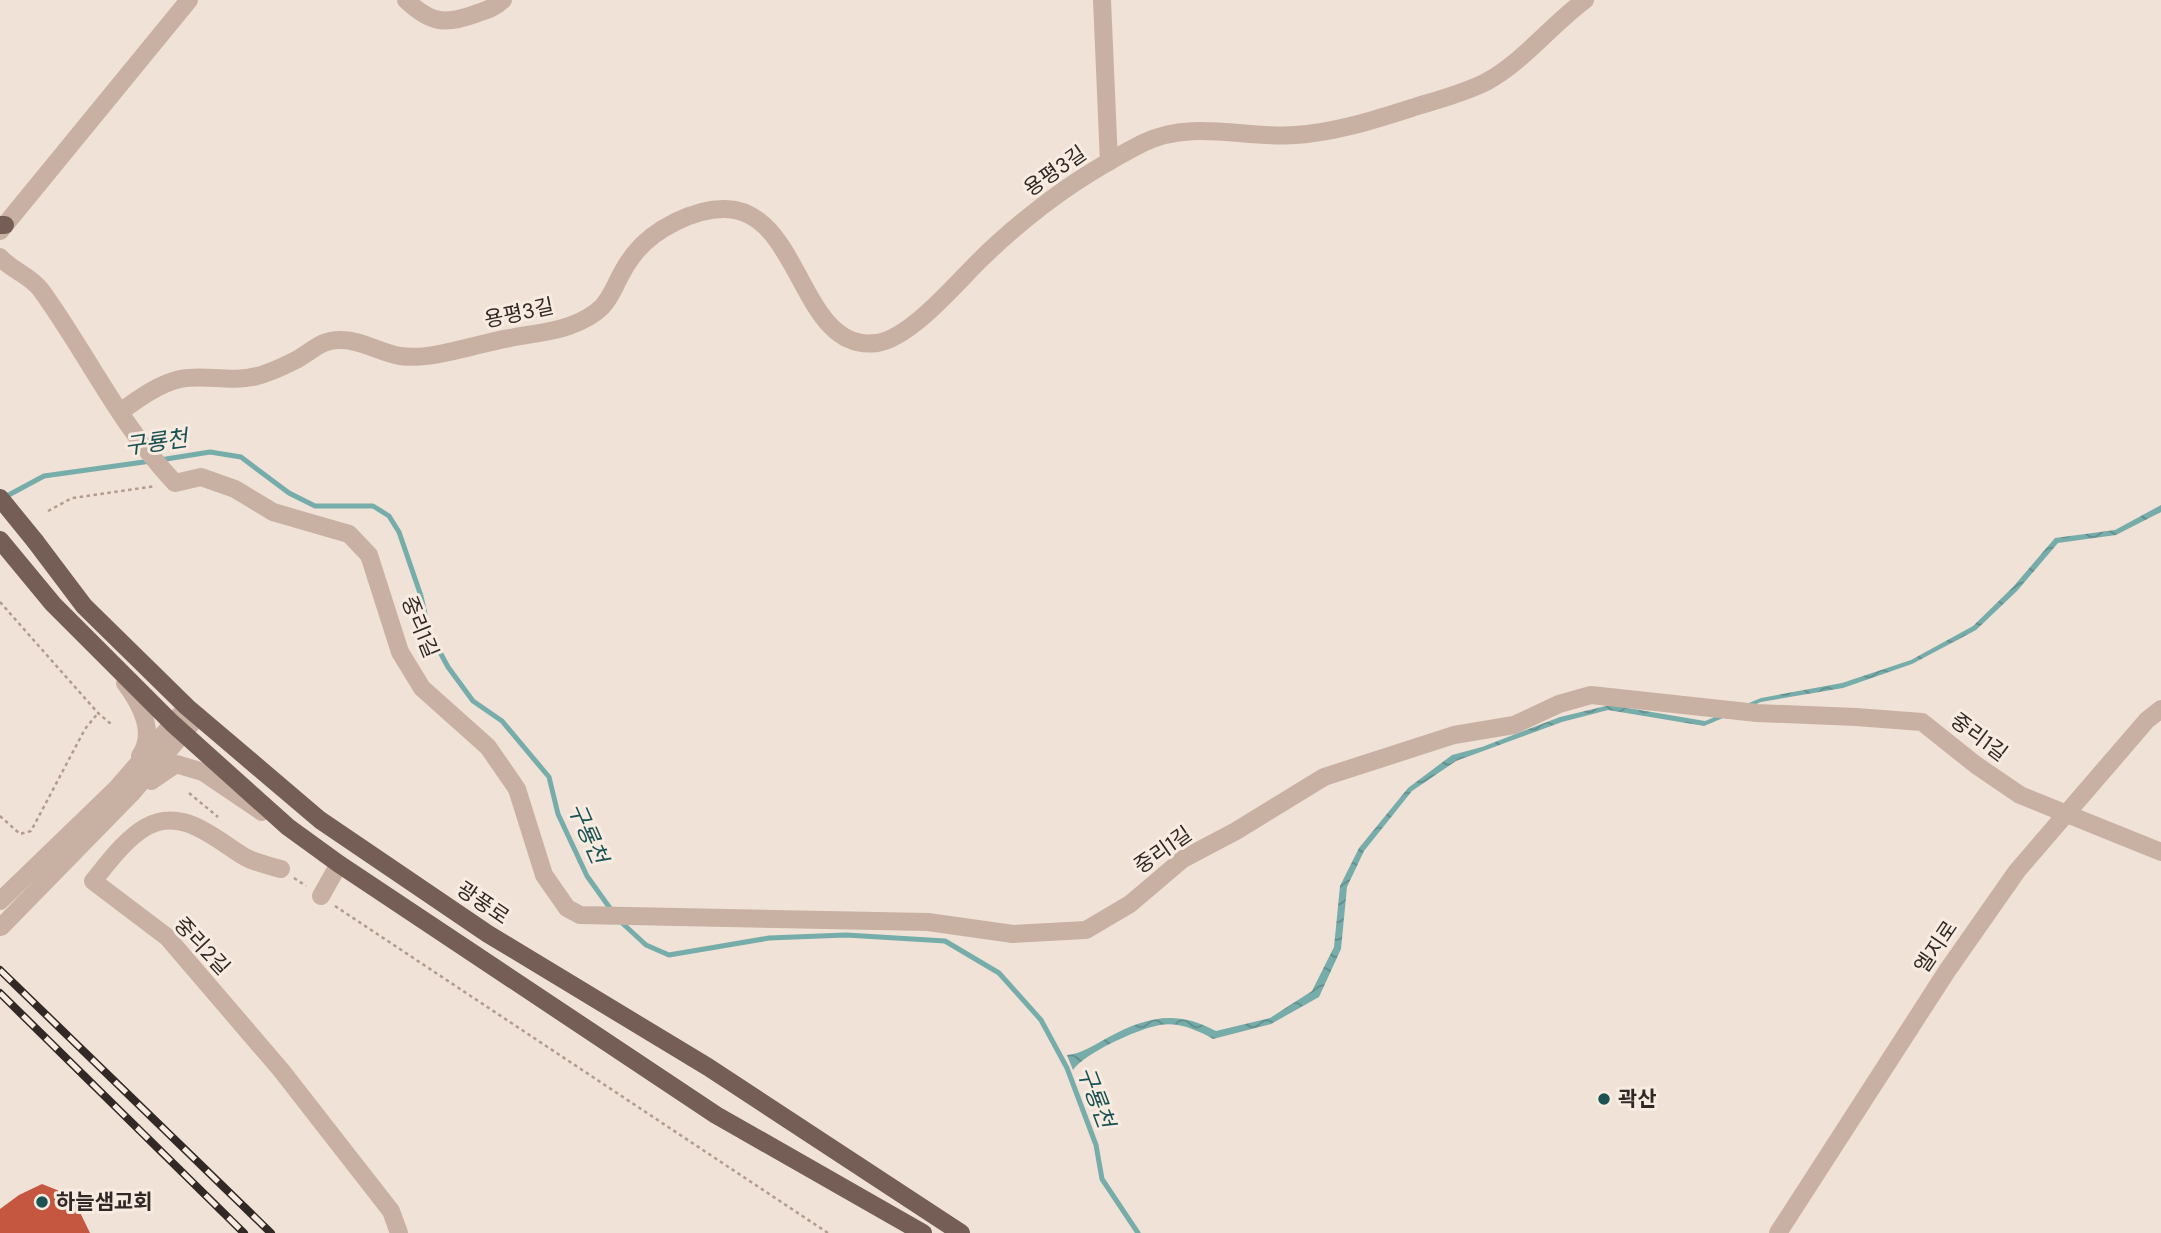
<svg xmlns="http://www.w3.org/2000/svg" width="2161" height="1233" viewBox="0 0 2161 1233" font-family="'DM Sans','Noto Sans KR',sans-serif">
  <defs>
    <pattern id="water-waves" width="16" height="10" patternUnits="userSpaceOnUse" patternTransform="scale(1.75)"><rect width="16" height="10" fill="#76adab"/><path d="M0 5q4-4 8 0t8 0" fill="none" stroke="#618d8b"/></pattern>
  </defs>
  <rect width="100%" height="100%" fill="#f0e2d6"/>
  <path fill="url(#water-waves)" d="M2161,505V512L2116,535L2058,543L2017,591L1976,630L1912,664L1843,688L1761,702L1704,726L1608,710L1562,722L1456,761L1412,791L1364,851L1347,887L1341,949L1319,997L1271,1024L1213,1039C1197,1030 1179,1022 1160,1025C1138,1029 1086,1052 1073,1070L1067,1055C1081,1054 1094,1045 1107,1038C1145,1017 1176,1009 1216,1031L1270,1018L1312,991L1334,947L1340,886L1359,848L1408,788L1452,755L1482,747L1560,717L1610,705L1705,721L1761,698L1842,683L1911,660L1973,626L2013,587L2055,538L2115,530Z"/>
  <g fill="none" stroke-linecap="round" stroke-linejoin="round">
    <g stroke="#76adab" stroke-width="5">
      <path d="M160,460L210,452L241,457L289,493L315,506H373L389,516L399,532L421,596L429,632L448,667L473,701L502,721L549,777L558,814L587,876L612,911"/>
      <path d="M3,498L44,476L151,461"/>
      <path d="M620,921L646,945L669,955L769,938L846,935L945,941L999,973L1041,1020L1067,1068L1096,1145L1102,1179L1138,1233"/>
    </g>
  </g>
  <path fill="#c5563f" d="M42,1184L72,1196L90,1233H0V1209L19,1195Z"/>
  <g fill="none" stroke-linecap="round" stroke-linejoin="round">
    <g stroke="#b39b8d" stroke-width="2.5" stroke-dasharray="3.5 3.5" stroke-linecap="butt">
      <path d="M48,511L72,498L156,486"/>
      <path d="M0,602L98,713L111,724"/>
      <path d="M189,793L218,817"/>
      <path d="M0,816L20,834L31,831L85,729L98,713"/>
      <path d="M294,878L306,886"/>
      <path d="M335,906L828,1233"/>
    </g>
    <g stroke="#c8b1a3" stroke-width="18">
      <path d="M406,0C431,24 446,25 478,13C487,10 496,7 503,0"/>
      <path d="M1102,0L1109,162"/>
      <path d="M0,231L189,0"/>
      <path d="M0,257C11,270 31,276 41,290C88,355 119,424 175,483L201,477L235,489L273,512L349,534L369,555L400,652L422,688L488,747L517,789L544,875L567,908L580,915L928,922L1013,934L1086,930L1130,904L1183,859L1236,831L1324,777L1454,735L1514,725L1559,704L1591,695L1757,713L1856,717L1922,722L1976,765L2020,795L2161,852"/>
      <path d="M120,412C138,399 158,384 180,379C205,374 231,383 257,376C270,373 284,366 296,360C313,351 321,339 342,340C362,340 380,353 400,356C431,361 479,343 510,338C530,334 549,333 569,326C620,307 607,287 635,253C654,229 695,208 726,209C802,211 800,354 877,343C910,338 954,286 977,263C997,243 1019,224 1041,207C1073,182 1108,161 1143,143C1192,119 1245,139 1296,135C1339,132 1380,118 1421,105C1442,99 1466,92 1486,82C1523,62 1551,25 1585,0"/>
      <path d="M125,683C140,703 157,732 140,756"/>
      <path d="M151,781L176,764L203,772L262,812"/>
      <path d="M281,869C270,866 256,863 245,857C216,840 183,806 146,827C125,839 108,863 93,881L167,937L281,1070L391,1211L399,1233"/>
      <path d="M321,896L339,864"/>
      <path d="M0,901L117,788L187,707"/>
      <path d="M1,927L133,792L198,716"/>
      <path d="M1778,1233L1947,971L2017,871L2147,720L2161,709"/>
    </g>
    <g stroke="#755e56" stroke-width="18">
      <path d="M0,225H5"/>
      <path d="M0,540L53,604L172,723L288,827L339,864L716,1115L923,1233"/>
      <path d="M35,541L84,606L187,707L320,820L488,934L708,1067L961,1233"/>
    </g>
    <defs>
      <g id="rail">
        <path d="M0,970L271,1233"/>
        <path d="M0,993L244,1233"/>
      </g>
    </defs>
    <use href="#rail" stroke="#322825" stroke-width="8"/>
    <use href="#rail" stroke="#f8ece2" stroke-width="5" stroke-dasharray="16" stroke-linecap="butt"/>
    <path stroke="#755e56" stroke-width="18" d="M0,498L35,541"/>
  </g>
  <g fill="#1b5353" stroke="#f8ece2" stroke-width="2.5">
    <circle cx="1604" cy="1099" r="7"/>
    <circle cx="42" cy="1202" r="7"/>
  </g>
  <g text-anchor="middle" stroke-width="6" stroke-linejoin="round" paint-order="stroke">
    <g font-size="21" fill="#322825" stroke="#f8ece2">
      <text transform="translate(1055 171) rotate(-35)" y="7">용평3길</text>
      <text transform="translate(519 313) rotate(-12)" y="7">용평3길</text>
      <text transform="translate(420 627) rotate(68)" y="7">중리1길</text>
      <text transform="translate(1979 737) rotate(37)" y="7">중리1길</text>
      <text transform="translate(1163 850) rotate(-35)" y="7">중리1길</text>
      <text transform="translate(483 903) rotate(34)" y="7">광풍로</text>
      <text transform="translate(202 946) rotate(47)" y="7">중리2길</text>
      <text transform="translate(1936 947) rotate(-56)" y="7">엘지로</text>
    </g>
    <g font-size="21" font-weight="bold" fill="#322825" stroke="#f8ece2" text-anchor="start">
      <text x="1618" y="1106">곽산</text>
      <text x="56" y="1209">하늘샘교회</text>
    </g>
    <g font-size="23" font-style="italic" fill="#1b5353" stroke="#f8ece2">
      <text transform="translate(156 442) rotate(-8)" y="8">구룡천</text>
      <text transform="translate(588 833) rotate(66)" y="8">구룡천</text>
      <text transform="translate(1096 1097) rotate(69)" y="8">구룡천</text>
    </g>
  </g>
</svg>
